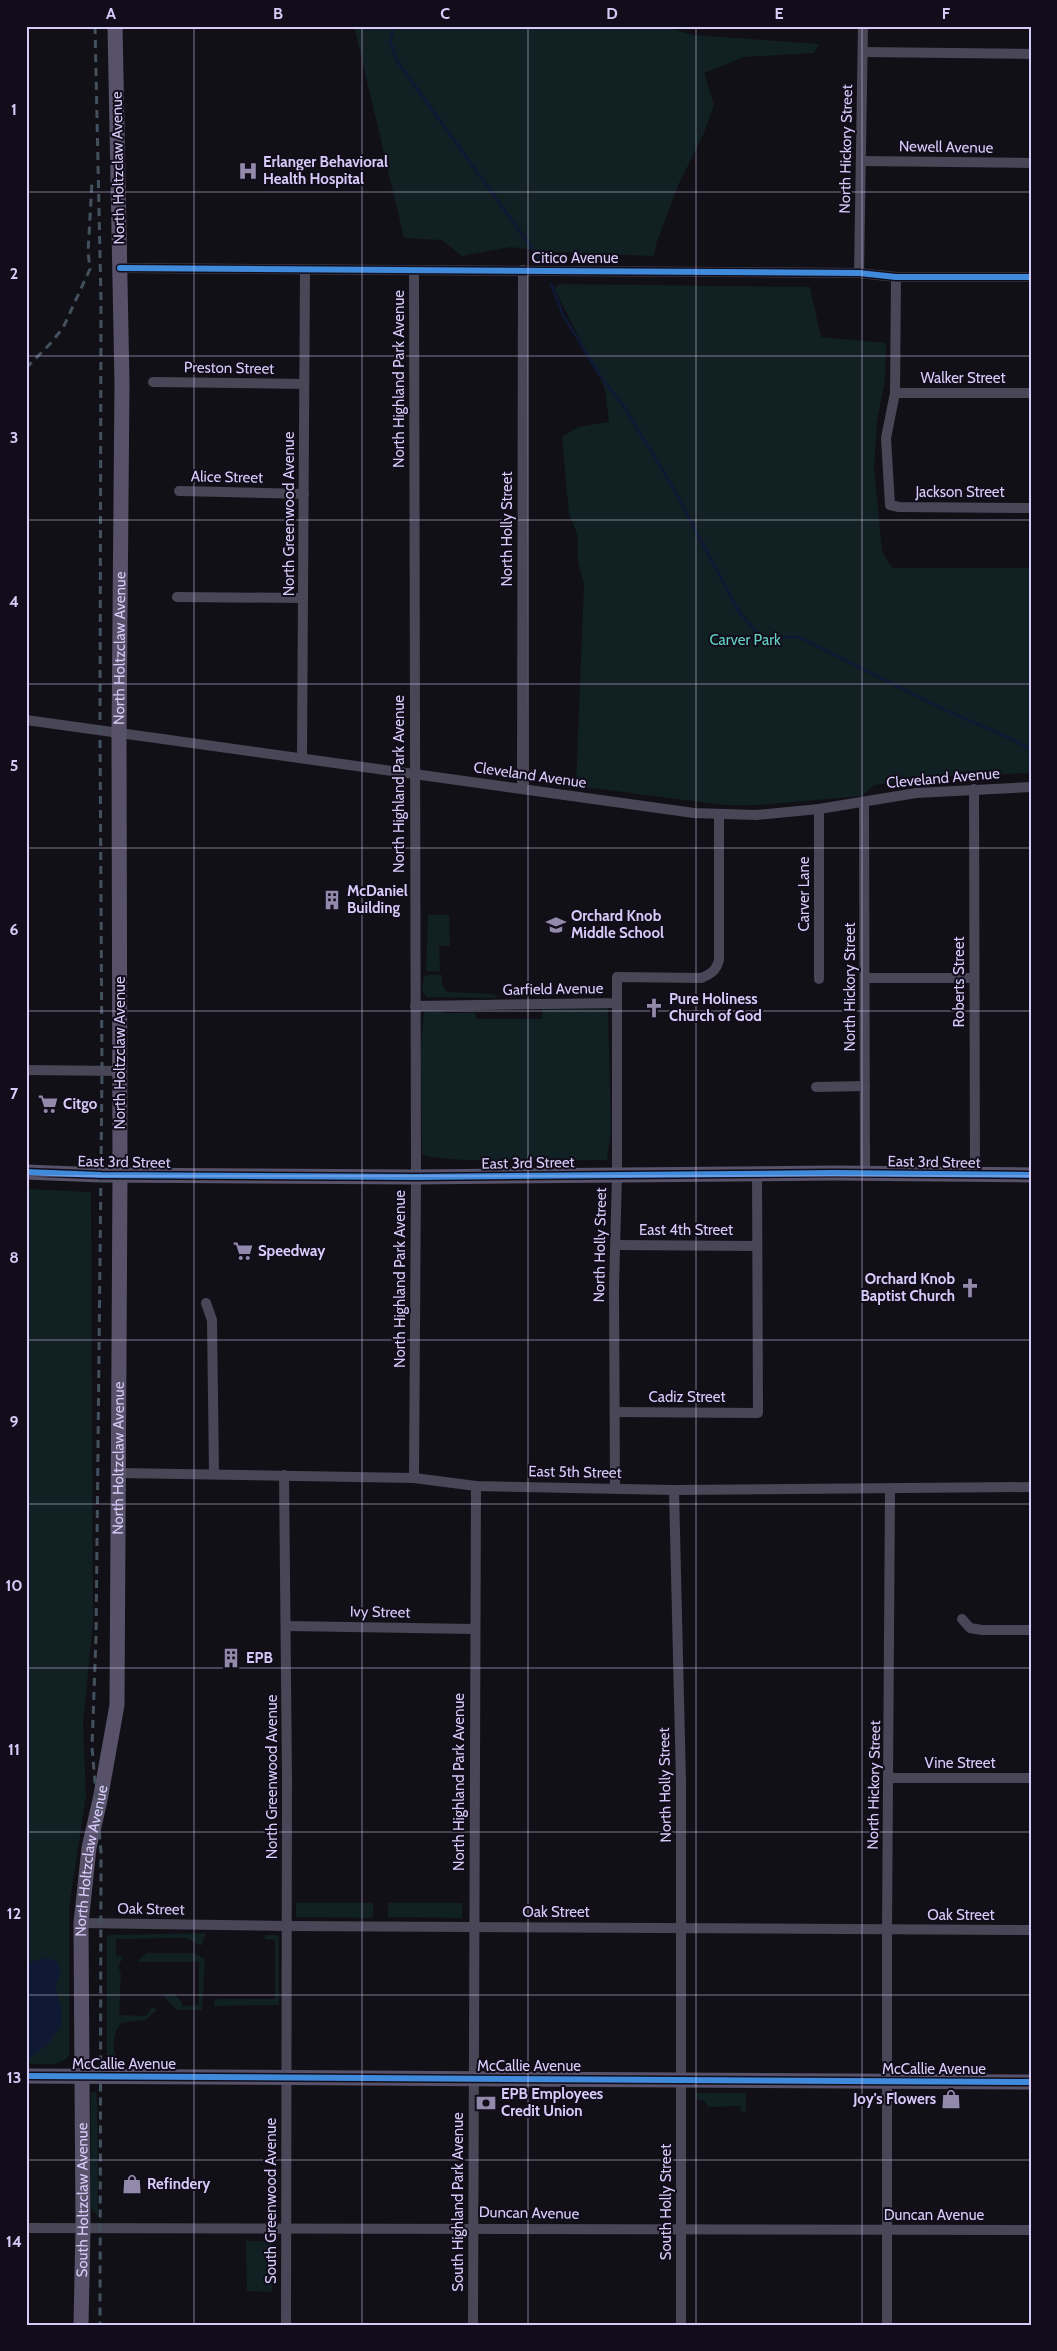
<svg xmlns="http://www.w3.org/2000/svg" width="1057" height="2351" viewBox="0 0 1057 2351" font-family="Cabin,sans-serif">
  <rect width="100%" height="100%" fill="#121017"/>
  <g fill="#112022">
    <path d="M354,26H662L693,35L819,44L814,53L744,57L704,73L714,105L703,135L680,181L657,241L654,256L554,252L510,247L462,256L442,240L404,238Z"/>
    <path d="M560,284L810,287L821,337L886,343L885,380L877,422L874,468L882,551L892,568H1031V773L950,776L874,785L862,796L758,805H724L576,786L584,584L578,561V536L569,514L562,437L578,427L609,422L605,389L554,288Z"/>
    <path d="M428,915H449L450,946H439L440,972L426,971Z"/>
    <path d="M429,975H442V985L447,992L495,994L496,998L427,997L422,991L424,976Z"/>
    <path d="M608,1008L611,1130L607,1160C579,1160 437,1164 422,1154L421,1047L424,1009L447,1013H475L476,1019H542V1009Z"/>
    <path d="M26,1189L91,1192L93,1623L83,1723L86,1797L69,1907V2055C61,2068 39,2064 26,2063Z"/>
    <path d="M296,1903H373V1918L296,1917Z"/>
    <path d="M388,1903H462V1918L388,1917Z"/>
    <path d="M206,1933L201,1946L187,1938L116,1939V1956L123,1957L118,1967L121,1973L119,2015L146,2016L152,2007L157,2010L145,2020L121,2023C112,2034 111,2052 120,2064H107V1935Z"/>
    <path d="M266,1935H277L279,1937V2005L214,2006L215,2000L220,1999H275V1940L264,1939Z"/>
    <path d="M147,1953H195L205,1960L202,2010H177L165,1998V1994H174L182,2002V2006L199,2005V1962H137Z"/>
    <path d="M96,2091L97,2104L98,2217L91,2208V2093Z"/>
    <path d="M696,2093H746V2111L741,2112V2106L708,2107L705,2101L697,2100Z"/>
    <path d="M246,2241H273L272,2292L247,2291Z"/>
  </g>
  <path fill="#0f1934" d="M47,1958L57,1961L61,1971L55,1987L61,2007V2026L48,2044L30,2058H26V1963Z"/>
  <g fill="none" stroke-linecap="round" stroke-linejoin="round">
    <g stroke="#0f1934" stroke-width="3">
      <path d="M394,26L390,41L397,61L539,258"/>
      <path d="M551,284L563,315L601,377L624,407L670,482L739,612L761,637H799L941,708L1016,741L1031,750"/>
    </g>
    <g stroke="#484657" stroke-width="10">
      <path d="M863,52L1031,54"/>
      <path d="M861,161L1031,163"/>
      <path d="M120,268L859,273L896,277H1031"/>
      <path d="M859,273L863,26"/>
      <path d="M896,277L895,393L886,438L890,505L899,507L1031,508"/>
      <path d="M153,382L304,384"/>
      <path d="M895,393H1031"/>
      <path d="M179,491L304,494"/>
      <path d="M177,597L303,598"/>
      <path d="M26,720L694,813L756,815L819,809L916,793L1031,787"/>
      <path d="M302,758L305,270"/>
      <path d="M522,788L523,270"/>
      <path d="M974,789L975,1175"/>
      <path d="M864,802L865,1173"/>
      <path d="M865,978H974"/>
      <path d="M819,979V809"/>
      <path d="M415,1006L617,1003V977L701,978C711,974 716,971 719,960V814"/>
      <path d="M26,1070L119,1071"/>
      <path d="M816,1087L865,1086"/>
      <path d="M615,1245L757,1246"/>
      <path d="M206,1303L212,1320L214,1474"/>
      <path d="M615,1412L758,1413L757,1174"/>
      <path d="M119,1473L414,1478L476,1486L674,1490L1031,1487"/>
      <path d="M284,1475L287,1778L286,2325"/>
      <path d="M414,1478L416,1177L414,270"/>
      <path d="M615,1488L614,1288L617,1175V1003"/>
      <path d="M674,1490L681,1782V2325"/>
      <path d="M962,1619L970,1628L982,1630H1031"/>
      <path d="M287,1626L474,1629"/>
      <path d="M889,1778H1031"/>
      <path d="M81,1923L287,1926L1031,1930"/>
      <path d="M26,2228L1031,2230"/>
      <path d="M473,2325L476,1486"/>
      <path d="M887,2325V1929L890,1489"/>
    </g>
    <g stroke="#57526a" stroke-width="15">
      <path d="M26,1172L101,1175L416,1177L833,1173L1031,1175"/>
      <path d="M26,2076L1031,2082"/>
      <path id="s1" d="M81,2325L83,2228L81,1923L89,1848L100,1800L117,1705L120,1175L119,735L122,383L115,26"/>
    </g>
    <g stroke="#43515e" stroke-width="3" stroke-dasharray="8 6" stroke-linecap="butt">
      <path d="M95,26L101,301L100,731L102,1071L96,1637L92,1747L101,1852L100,2325"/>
      <path d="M26,368L50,344L63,328L90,269L88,252L92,182"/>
    </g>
    <defs>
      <g id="cycleway">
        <path d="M120,268L859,273L896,277H1031"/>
        <path d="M26,1172L101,1175L416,1177L833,1173L1031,1175"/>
        <path d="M26,2076L1031,2082"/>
      </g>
    </defs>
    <use href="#cycleway" stroke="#110d1a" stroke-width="9"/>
    <use href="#cycleway" stroke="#408adc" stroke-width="6"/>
  </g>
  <path fill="none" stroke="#d7ccf9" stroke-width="1" stroke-opacity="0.55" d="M194,26V2325M362,26V2325M528,26V2325M696,26V2325M862,26V2325M26,192H1031M26,356H1031M26,520H1031M26,684H1031M26,848H1031M26,1011H1031M26,1176H1031M26,1340H1031M26,1504H1031M26,1668H1031M26,1832H1031M26,1995H1031M26,2160H1031"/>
  <defs>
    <symbol id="hospital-bare" viewBox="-9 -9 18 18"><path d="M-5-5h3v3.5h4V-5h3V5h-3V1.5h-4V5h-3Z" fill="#928aaa" stroke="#110d1a" stroke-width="2.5" paint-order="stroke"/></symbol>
    <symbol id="building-bare" viewBox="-9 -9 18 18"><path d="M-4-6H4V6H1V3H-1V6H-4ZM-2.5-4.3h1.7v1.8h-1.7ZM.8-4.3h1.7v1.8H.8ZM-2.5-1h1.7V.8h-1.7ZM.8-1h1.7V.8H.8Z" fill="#928aaa" stroke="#110d1a" stroke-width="2.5" paint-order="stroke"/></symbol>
    <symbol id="school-bare" viewBox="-9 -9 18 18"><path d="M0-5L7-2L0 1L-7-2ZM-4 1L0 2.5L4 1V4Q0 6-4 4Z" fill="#928aaa" stroke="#110d1a" stroke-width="2.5" paint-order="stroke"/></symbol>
    <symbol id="church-bare" viewBox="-9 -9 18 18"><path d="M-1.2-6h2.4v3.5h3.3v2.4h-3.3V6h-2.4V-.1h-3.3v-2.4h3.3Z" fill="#928aaa" stroke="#110d1a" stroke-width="2.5" paint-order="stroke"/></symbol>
    <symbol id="supermarket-bare" viewBox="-9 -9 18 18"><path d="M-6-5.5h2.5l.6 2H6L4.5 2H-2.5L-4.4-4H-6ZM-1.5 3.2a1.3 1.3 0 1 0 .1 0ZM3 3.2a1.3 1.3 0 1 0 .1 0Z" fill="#928aaa" stroke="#110d1a" stroke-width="2.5" paint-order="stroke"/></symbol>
    <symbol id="shop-bare" viewBox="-9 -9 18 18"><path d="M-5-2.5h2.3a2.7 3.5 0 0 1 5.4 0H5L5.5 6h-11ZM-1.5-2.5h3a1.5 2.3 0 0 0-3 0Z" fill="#928aaa" stroke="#110d1a" stroke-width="2.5" paint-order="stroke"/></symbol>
    <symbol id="bank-bare" viewBox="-9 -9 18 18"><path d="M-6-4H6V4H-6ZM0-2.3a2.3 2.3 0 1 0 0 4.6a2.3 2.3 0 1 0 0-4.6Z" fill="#928aaa" stroke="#110d1a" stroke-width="2.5" paint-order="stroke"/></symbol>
  </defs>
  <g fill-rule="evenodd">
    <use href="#hospital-bare" x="234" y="157" width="28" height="28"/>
    <use href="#building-bare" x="318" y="886" width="28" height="28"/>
    <use href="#school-bare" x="542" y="911" width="28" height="28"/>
    <use href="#church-bare" x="640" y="994" width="28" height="28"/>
    <use href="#supermarket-bare" x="34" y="1090" width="28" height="28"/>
    <use href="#supermarket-bare" x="229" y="1237" width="28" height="28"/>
    <use href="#church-bare" x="956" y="1274" width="28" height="28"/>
    <use href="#building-bare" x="217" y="1644" width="28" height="28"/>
    <use href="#shop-bare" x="937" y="2085" width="28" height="28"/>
    <use href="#bank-bare" x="472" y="2089" width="28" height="28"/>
    <use href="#shop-bare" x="118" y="2170" width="28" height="28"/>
  </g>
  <g text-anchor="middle" stroke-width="4" stroke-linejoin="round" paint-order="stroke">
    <g font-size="15" fill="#d7ccf9" stroke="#110d1a">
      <text transform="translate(946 147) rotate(1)" y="5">Newell Avenue</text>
      <text transform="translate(846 149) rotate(-89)" y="5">North Hickory Street</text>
      <text transform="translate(118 168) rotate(-91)" y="5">North Holtzclaw Avenue</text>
      <text x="575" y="263">Citico Avenue</text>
      <text transform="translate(229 368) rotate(1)" y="5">Preston Street</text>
      <text x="963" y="383">Walker Street</text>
      <text transform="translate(399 379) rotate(-90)" y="5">North Highland Park Avenue</text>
      <text transform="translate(227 477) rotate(1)" y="5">Alice Street</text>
      <text x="960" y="497">Jackson Street</text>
      <text transform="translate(289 514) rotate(-90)" y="5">North Greenwood Avenue</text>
      <text transform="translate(507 529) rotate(-90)" y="5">North Holly Street</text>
      <text dy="5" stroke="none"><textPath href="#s1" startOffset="1680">North Holtzclaw Avenue</textPath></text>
      <text transform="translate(530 775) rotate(8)" y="5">Cleveland Avenue</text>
      <text transform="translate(943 778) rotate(-5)" y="5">Cleveland Avenue</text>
      <text transform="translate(399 784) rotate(-90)" y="5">North Highland Park Avenue</text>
      <text transform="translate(804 894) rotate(-90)" y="5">Carver Lane</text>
      <text transform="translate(959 982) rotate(-90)" y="5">Roberts Street</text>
      <text transform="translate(850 987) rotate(-90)" y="5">North Hickory Street</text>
      <text transform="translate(553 989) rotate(-1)" y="5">Garfield Avenue</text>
      <text transform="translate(120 1053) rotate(-90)" y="5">North Holtzclaw Avenue</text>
      <text transform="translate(124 1162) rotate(1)" y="5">East 3rd Street</text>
      <text transform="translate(934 1162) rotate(1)" y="5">East 3rd Street</text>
      <text transform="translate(528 1163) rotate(-1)" y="5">East 3rd Street</text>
      <text x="686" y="1235">East 4th Street</text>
      <text transform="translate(600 1245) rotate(-89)" y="5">North Holly Street</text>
      <text transform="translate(400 1279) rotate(-90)" y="5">North Highland Park Avenue</text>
      <text x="687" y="1402">Cadiz Street</text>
      <text dy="5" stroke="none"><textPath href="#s1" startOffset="870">North Holtzclaw Avenue</textPath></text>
      <text transform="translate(575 1472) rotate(1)" y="5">East 5th Street</text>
      <text transform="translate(380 1612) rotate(1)" y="5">Ivy Street</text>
      <text x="960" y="1768">Vine Street</text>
      <text transform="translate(272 1777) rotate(-90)" y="5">North Greenwood Avenue</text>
      <text transform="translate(459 1782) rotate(-90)" y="5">North Highland Park Avenue</text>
      <text transform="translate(665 1785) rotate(-91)" y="5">North Holly Street</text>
      <text transform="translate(874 1785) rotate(-89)" y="5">North Hickory Street</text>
      <text dy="5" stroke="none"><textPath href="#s1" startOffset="465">North Holtzclaw Avenue</textPath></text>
      <text transform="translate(151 1909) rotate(1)" y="5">Oak Street</text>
      <text x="556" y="1917">Oak Street</text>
      <text x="961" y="1920">Oak Street</text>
      <text x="124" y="2069">McCallie Avenue</text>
      <text x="529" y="2071">McCallie Avenue</text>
      <text x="934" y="2074">McCallie Avenue</text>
      <text dy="5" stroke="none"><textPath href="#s1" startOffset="125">South Holtzclaw Avenue</textPath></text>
      <text transform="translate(271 2201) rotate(-90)" y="5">South Greenwood Avenue</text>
      <text transform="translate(458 2202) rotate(-90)" y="5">South Highland Park Avenue</text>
      <text transform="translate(666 2202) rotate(-90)" y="5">South Holly Street</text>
      <text transform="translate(529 2213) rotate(1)" y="5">Duncan Avenue</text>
      <text x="934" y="2220">Duncan Avenue</text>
    </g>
    <g font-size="15" font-weight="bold" fill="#d7ccf9" stroke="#110d1a" text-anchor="start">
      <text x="263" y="167">Erlanger Behavioral<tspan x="263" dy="17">Health Hospital</tspan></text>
      <text x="347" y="896">McDaniel<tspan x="347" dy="17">Building</tspan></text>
      <text x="571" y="921">Orchard Knob<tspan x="571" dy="17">Middle School</tspan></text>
      <text x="669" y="1004">Pure Holiness<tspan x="669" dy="17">Church of God</tspan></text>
      <text x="63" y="1109">Citgo</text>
      <text x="258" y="1256">Speedway</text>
      <text x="955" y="1284" text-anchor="end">Orchard Knob<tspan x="955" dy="17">Baptist Church</tspan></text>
      <text x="246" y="1663">EPB</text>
      <text x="501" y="2099">EPB Employees<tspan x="501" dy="17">Credit Union</tspan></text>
      <text x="936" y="2104" text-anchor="end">Joy's Flowers</text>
      <text x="147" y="2189">Refindery</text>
    </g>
    <g font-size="15" fill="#62cfc1" stroke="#110d1a">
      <text x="745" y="645">Carver Park</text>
    </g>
  </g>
  <rect width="1057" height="2351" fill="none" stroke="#110d1a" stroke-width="55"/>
  <rect x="28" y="28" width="1002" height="2296" fill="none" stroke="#d7ccf9" stroke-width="2"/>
  <g font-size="16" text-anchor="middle" font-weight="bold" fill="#d7ccf9">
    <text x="111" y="19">A</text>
    <text x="278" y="19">B</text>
    <text x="445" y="19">C</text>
    <text x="612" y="19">D</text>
    <text x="779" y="19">E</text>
    <text x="946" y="19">F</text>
    <text x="14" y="115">1</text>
    <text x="14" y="279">2</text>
    <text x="14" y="443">3</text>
    <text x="14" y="607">4</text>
    <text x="14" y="771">5</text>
    <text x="14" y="935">6</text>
    <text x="14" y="1099">7</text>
    <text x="14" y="1263">8</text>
    <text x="14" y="1427">9</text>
    <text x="14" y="1591">10</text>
    <text x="14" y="1755">11</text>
    <text x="14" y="1919">12</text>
    <text x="14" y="2083">13</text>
    <text x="14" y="2247">14</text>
  </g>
</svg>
